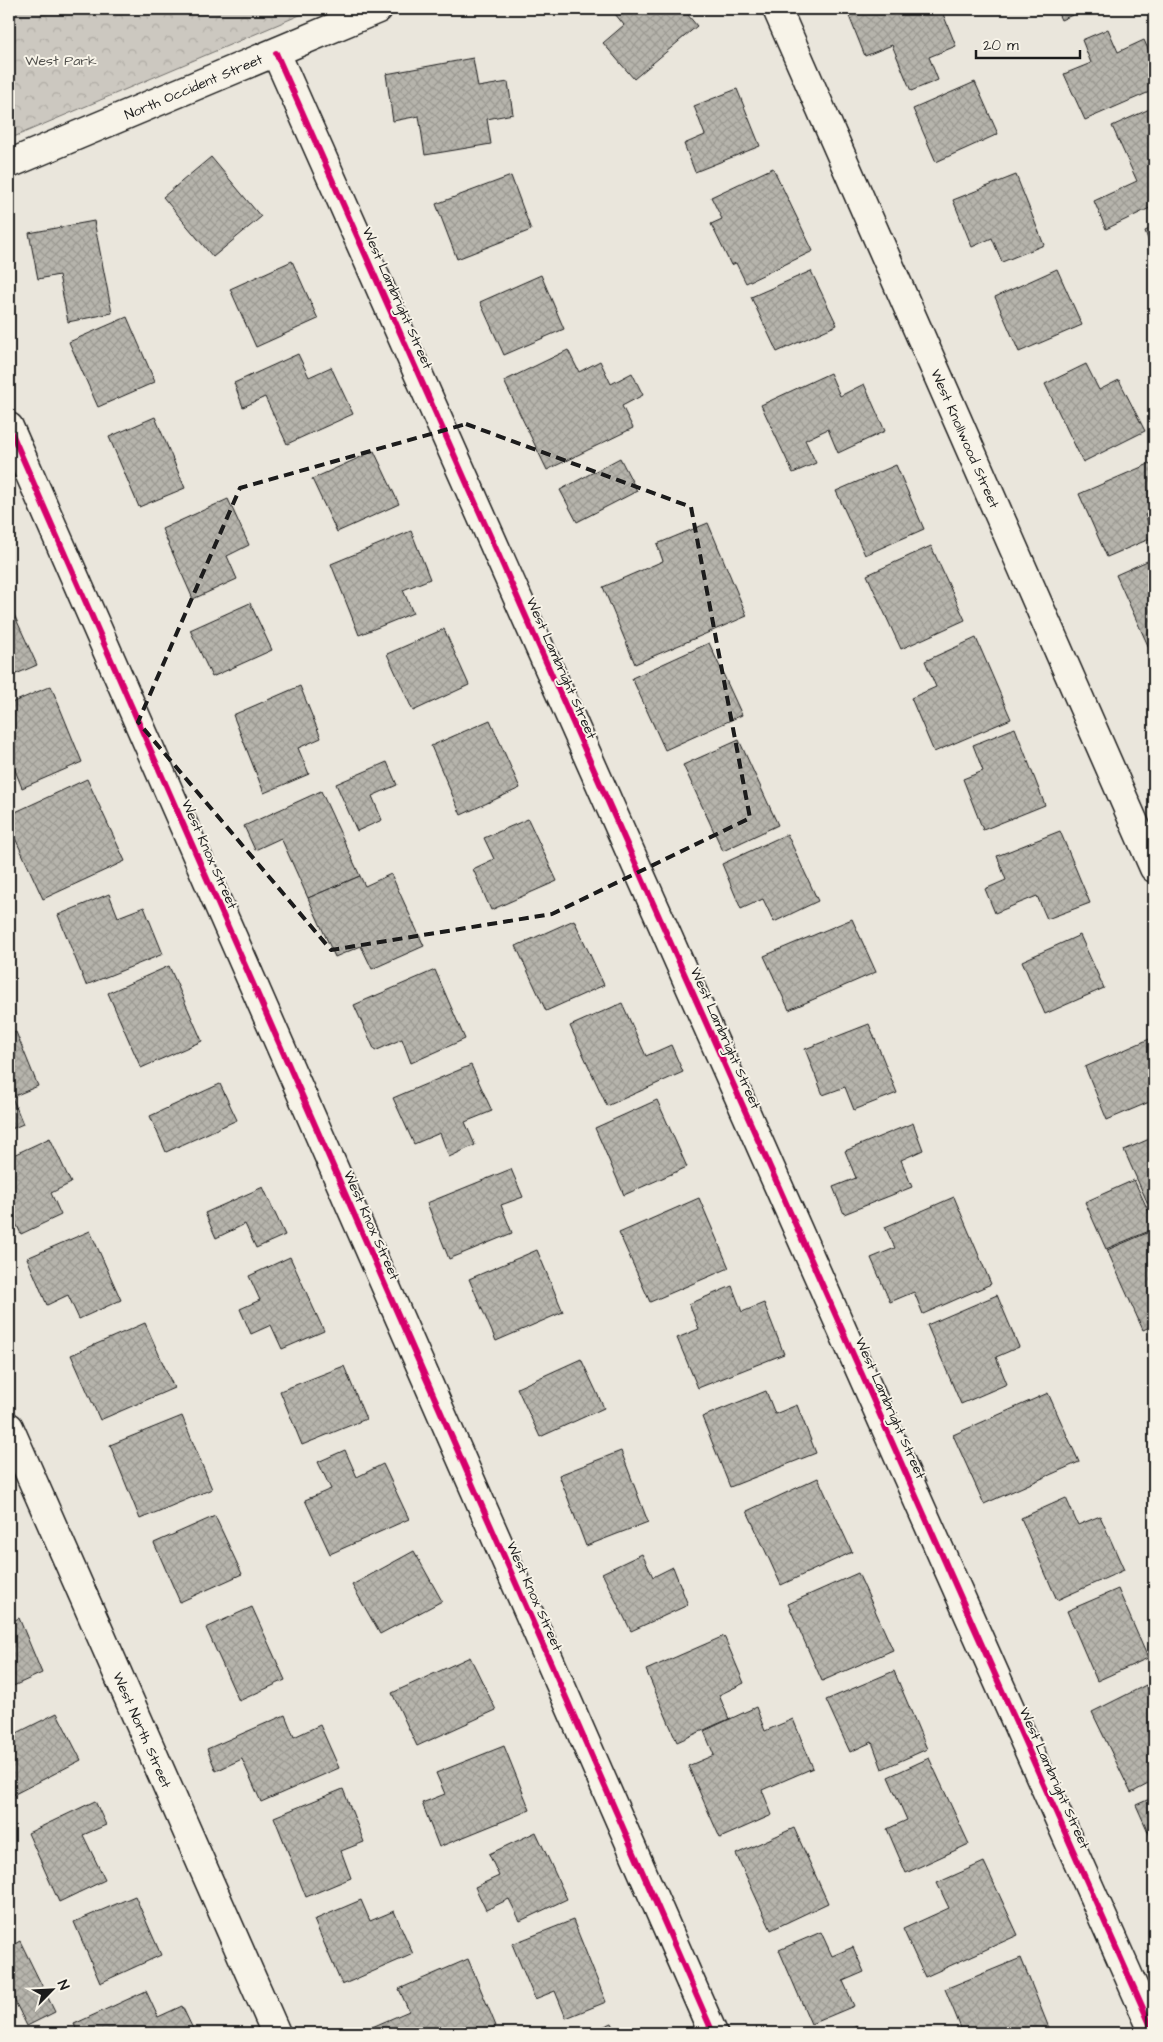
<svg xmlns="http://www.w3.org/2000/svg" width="1163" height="2042" viewBox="0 0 1163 2042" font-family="'Architects Daughter',sans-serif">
  <defs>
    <pattern id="forest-crowns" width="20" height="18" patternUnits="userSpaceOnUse" patternTransform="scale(1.25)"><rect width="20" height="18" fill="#ccc8c0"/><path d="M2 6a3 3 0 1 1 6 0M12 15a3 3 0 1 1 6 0" fill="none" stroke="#afaba4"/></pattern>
    <pattern id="building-cross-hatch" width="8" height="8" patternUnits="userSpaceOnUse" patternTransform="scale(1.25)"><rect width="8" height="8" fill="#b6b4ac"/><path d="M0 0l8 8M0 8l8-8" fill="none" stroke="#9c9a93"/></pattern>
  </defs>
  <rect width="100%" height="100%" fill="#eae6dc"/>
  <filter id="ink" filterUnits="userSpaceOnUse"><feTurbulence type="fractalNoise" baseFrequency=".02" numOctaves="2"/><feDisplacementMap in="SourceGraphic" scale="10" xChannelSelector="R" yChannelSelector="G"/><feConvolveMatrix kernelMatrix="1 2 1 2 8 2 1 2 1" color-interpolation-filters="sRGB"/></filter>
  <g filter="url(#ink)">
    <path fill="url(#forest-crowns)" stroke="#74726e" d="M9,9H314L9,139Z"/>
    <g fill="url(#building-cross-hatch)" stroke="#1c1c1c">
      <path d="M611,9H683L697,26L634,79L603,43L624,25Z"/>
      <path d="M852,9H941L956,46L929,57L938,80L911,91L892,45L865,56L847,11Z"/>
      <path d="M1056,9H1086L1061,20Z"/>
      <path d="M1108,29L1118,52L1144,40L1154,62V90L1085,120L1064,74L1091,63L1082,40Z"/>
      <path d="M473,58L478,87L508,82L513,114L487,119L491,144L425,155L419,116L393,121L386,74Z"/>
      <path d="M975,82L998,134L936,162L913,109Z"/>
      <path d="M737,89L760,146L695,172L684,144L705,135L694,106Z"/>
      <path d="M1154,107V206L1106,229L1094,201L1137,181L1112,126Z"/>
      <path d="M211,157L261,217L213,257L163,197Z"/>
      <path d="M773,168L813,251L746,283L736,263L731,265L711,224L722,219L711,197Z"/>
      <path d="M1016,175L1044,245L1002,262L992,238L972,247L953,200Z"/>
      <path d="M511,176L531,230L457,259L436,204Z"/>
      <path d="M94,221L112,313L68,322L59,275L38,279L29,233Z"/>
      <path d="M1154,227V256L1145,231Z"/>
      <path d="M292,261L318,319L256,347L230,289Z"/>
      <path d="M1057,269L1082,325L1019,352L995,297Z"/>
      <path d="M811,271L837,325L777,352L751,297Z"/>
      <path d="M541,275L564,329L504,355L480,302Z"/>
      <path d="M127,317L155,382L98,407L69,342Z"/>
      <path d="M568,350L579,372L600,361L611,384L632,373L643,395L622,406L633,428L547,470L504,381Z"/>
      <path d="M298,354L309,377L331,367L353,414L287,444L265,397L243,407L234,383Z"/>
      <path d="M1086,364L1099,390L1119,380L1145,431L1083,462L1045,384Z"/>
      <path d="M830,373L840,396L864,384L885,431L838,453L828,429L805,440L816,463L793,473L761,405Z"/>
      <path d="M155,417L185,488L139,507L109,437Z"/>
      <path d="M374,451L399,504L337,532L312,479Z"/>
      <path d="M620,458L637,491L577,522L560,490Z"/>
      <path d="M1151,463L1154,471V512L1145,515L1154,537L1107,557L1079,494Z"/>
      <path d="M896,465L924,529L865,555L836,491Z"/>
      <path d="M228,499L249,545L227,556L237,579L193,599L162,529Z"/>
      <path d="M708,523L747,616L635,664L603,587L663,561L657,544Z"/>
      <path d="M411,531L430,579L403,590L413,613L359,635L331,564Z"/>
      <path d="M931,546L965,620L901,649L867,575Z"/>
      <path d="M1154,558V648L1150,650L1116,575Z"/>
      <path d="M250,603L272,650L212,677L190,630Z"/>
      <path d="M11,608L37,665L9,677V609Z"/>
      <path d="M444,629L469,685L413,711L387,654Z"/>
      <path d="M976,638L1011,719L934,752L911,698L936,687L925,661Z"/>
      <path d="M709,643L742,715L665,750L632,678Z"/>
      <path d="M51,686L82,762L22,788L9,755V704Z"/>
      <path d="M300,686L321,738L298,748L309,774L264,793L233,715Z"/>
      <path d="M490,720L520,788L461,815L431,746Z"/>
      <path d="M1015,728L1045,805L983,830L963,779L983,771L973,745Z"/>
      <path d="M739,740L778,825L723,851L683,765Z"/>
      <path d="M387,762L397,785L372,796L382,820L357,831L336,784Z"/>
      <path d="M87,779L125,861L43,899L9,825V815Z"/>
      <path d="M321,791L360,876L308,898L281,838L255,850L244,826Z"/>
      <path d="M528,819L557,881L491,910L473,869L494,859L484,838Z"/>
      <path d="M1060,831L1090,903L1047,919L1037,896L995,913L985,889L1006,880L997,856Z"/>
      <path d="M787,834L818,901L774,922L763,899L741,909L722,864Z"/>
      <path d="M391,874L424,946L372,969L361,946L335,957L308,898L360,876L365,886Z"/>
      <path d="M109,894L118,917L144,907L163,954L86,985L58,915Z"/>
      <path d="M852,919L876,972L789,1010L764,956Z"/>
      <path d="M574,920L604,985L546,1011L516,946Z"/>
      <path d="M1080,935L1104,988L1045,1014L1022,961Z"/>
      <path d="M169,966L202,1041L141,1068L108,993Z"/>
      <path d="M435,970L465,1039L411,1063L402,1039L375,1051L354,1005Z"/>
      <path d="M622,1003L646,1056L671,1045L683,1072L607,1106L570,1026Z"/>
      <path d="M869,1024L897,1093L854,1110L845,1087L823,1095L805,1049Z"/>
      <path d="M16,1032L38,1086L12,1097L23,1124L9,1130V1035Z"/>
      <path d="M1154,1037V1100L1107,1120L1085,1067Z"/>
      <path d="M471,1065L492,1111L465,1122L475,1145L449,1157L440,1133L414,1144L393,1098Z"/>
      <path d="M220,1084L237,1120L166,1152L150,1116Z"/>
      <path d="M657,1100L687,1167L624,1195L595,1128Z"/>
      <path d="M913,1123L923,1150L901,1160L912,1187L844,1214L833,1187L856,1178L845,1151Z"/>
      <path d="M1154,1137V1201L1148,1204L1124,1150Z"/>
      <path d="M50,1138L71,1183L51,1193L61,1215L21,1234L9,1208V1157Z"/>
      <path d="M511,1169L523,1197L501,1205L512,1233L449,1259L427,1203Z"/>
      <path d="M1134,1180L1154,1223V1229L1106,1249L1085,1202Z"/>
      <path d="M263,1187L285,1235L256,1248L245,1224L216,1238L205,1213Z"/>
      <path d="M954,1197L991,1284L923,1314L914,1292L890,1302L871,1258L895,1248L885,1227Z"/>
      <path d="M699,1198L729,1268L650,1302L619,1233Z"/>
      <path d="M1154,1230V1325L1143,1330L1107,1250Z"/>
      <path d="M90,1231L121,1300L79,1319L68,1295L47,1305L27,1258Z"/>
      <path d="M537,1250L563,1312L496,1341L469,1279Z"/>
      <path d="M290,1257L324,1331L282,1349L271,1325L251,1334L240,1309L260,1300L249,1276Z"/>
      <path d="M732,1286L742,1312L764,1303L784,1354L698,1388L677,1338L699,1329L689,1304Z"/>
      <path d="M997,1295L1019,1347L996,1357L1007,1384L961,1404L927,1325Z"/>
      <path d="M145,1323L174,1388L100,1420L71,1355Z"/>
      <path d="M581,1359L604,1408L540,1437L517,1388Z"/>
      <path d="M344,1366L366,1419L302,1445L280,1391Z"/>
      <path d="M766,1391L775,1414L797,1405L816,1453L730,1487L702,1417Z"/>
      <path d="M1048,1393L1079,1462L984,1504L953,1435Z"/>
      <path d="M182,1416L212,1489L140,1519L110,1445Z"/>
      <path d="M345,1450L357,1477L383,1464L409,1519L330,1554L305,1500L331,1489L318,1462Z"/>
      <path d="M621,1451L648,1522L586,1546L559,1475Z"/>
      <path d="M818,1478L852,1552L781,1585L747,1511Z"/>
      <path d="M1066,1498L1078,1525L1100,1516L1124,1570L1057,1600L1021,1518Z"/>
      <path d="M215,1516L242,1574L180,1602L154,1543Z"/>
      <path d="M414,1551L442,1601L380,1634L352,1585Z"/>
      <path d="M642,1554L653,1577L673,1567L688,1605L631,1631L602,1573Z"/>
      <path d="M858,1573L893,1650L822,1681L788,1604Z"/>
      <path d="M1118,1589L1148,1658L1097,1681L1067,1611Z"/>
      <path d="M252,1607L285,1680L239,1701L206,1628Z"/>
      <path d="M19,1618L42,1673L9,1688V1623Z"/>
      <path d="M724,1636L744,1683L719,1695L729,1719L731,1718L677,1742L646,1670Z"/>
      <path d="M470,1657L496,1710L417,1746L392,1693Z"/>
      <path d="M894,1671L927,1749L882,1769L872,1742L850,1752L826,1700Z"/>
      <path d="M1146,1685L1154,1702V1781L1131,1793L1092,1712Z"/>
      <path d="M756,1707L765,1731L793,1719L813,1768L762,1790L772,1815L720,1838L688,1766L714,1755L704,1731Z"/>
      <path d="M57,1713L81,1760L9,1797V1737Z"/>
      <path d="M285,1715L294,1737L320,1725L339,1768L261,1802L242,1759L216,1771L207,1749Z"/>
      <path d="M504,1746L530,1810L439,1847L422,1803L445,1794L436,1773Z"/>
      <path d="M929,1758L969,1844L906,1873L887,1829L907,1820L888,1777Z"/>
      <path d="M343,1789L364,1842L341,1851L351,1878L306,1897L274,1817Z"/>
      <path d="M1154,1797V1845L1136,1805Z"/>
      <path d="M95,1801L106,1825L83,1835L105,1880L59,1902L28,1833Z"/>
      <path d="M794,1828L828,1903L771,1930L736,1854Z"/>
      <path d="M536,1832L567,1899L520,1921L509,1899L486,1910L475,1887L499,1876L489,1854Z"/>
      <path d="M984,1862L1018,1935L925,1977L903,1929L949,1908L937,1883Z"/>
      <path d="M135,1896L161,1955L100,1983L74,1922Z"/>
      <path d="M361,1900L370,1921L394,1911L413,1954L342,1985L314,1920Z"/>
      <path d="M573,1920L606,2002L566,2018L555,1991L535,1999L512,1944Z"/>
      <path d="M821,1932L832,1956L853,1947L864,1972L843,1981L854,2006L811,2024L779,1950Z"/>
      <path d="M20,1941L55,2012L27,2026L9,1989V1947Z"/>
      <path d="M1021,1958L1051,2033H963L945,1989Z"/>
      <path d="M468,1959L496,2026L480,2033H364L363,2031L409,2011L399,1989Z"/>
      <path d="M146,1991L158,2017L182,2006L195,2033H78L74,2024Z"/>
      <path d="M612,2023L617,2033H588Z"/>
      <path d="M858,2026L861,2033H843Z"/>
    </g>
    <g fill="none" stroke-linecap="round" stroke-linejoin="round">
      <defs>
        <g id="minor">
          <path id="s1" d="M777,9L1154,868"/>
          <path d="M276,53L1154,2033"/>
          <path id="s2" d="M9,164L378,9"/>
          <path d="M9,427L713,2033"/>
          <path id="s3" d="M9,1427L276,2033"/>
        </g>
      </defs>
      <use href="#minor" stroke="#1c1c1c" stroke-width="31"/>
      <use href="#minor" stroke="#f7f3e8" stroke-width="28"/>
      <defs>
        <g id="cycleway">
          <path d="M276,53L1154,2033"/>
          <path d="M9,427L713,2033"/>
        </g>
      </defs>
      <use href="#cycleway" stroke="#f7f3e8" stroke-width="9"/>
      <use href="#cycleway" stroke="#d6006c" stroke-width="6"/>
    </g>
  </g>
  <path fill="none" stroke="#1c1c1c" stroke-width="4" stroke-dasharray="10 6" stroke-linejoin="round" d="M466,424L691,507L750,818L552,914L331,950L138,722L240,488Z"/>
  <g text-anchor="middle" stroke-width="4" stroke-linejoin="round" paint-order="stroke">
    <g font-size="14" fill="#51504d" stroke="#f7f3e8">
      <text x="61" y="65">West Park</text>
    </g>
    <g font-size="14" fill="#1c1c1c" stroke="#f7f3e8">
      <text dy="5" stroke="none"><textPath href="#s2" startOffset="200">North Occident Street</textPath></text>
      <text transform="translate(398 298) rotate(66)" y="5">West Lambright Street</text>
      <text dy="5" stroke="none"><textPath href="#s1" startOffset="469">West Knollwood Street</textPath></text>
      <text transform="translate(562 668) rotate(66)" y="5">West Lambright Street</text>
      <text transform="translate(210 854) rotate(66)" y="5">West Knox Street</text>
      <text transform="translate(726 1038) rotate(66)" y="5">West Lambright Street</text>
      <text transform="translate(372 1225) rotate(66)" y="5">West Knox Street</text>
      <text transform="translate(891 1408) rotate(66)" y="5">West Lambright Street</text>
      <text transform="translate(535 1596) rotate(66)" y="5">West Knox Street</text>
      <text dy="5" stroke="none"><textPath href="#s3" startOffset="331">West North Street</textPath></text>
      <text transform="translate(1055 1778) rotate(66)" y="5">West Lambright Street</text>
    </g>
  </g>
  <rect width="1163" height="2042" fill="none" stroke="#f7f3e8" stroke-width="30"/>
  <rect x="15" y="15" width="1133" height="2012" fill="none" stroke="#1c1c1c" stroke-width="2" filter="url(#ink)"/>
  <g transform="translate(52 1990) rotate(66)" stroke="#f7f3e8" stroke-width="4" paint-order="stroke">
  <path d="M0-4L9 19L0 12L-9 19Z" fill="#1c1c1c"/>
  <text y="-8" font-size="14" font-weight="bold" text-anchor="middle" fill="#1c1c1c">N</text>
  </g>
  <path d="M976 50v8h104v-8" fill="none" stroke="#1c1c1c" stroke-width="2.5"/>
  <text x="983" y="50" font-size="15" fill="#1c1c1c" stroke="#f7f3e8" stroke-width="4" paint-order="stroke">20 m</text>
</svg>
